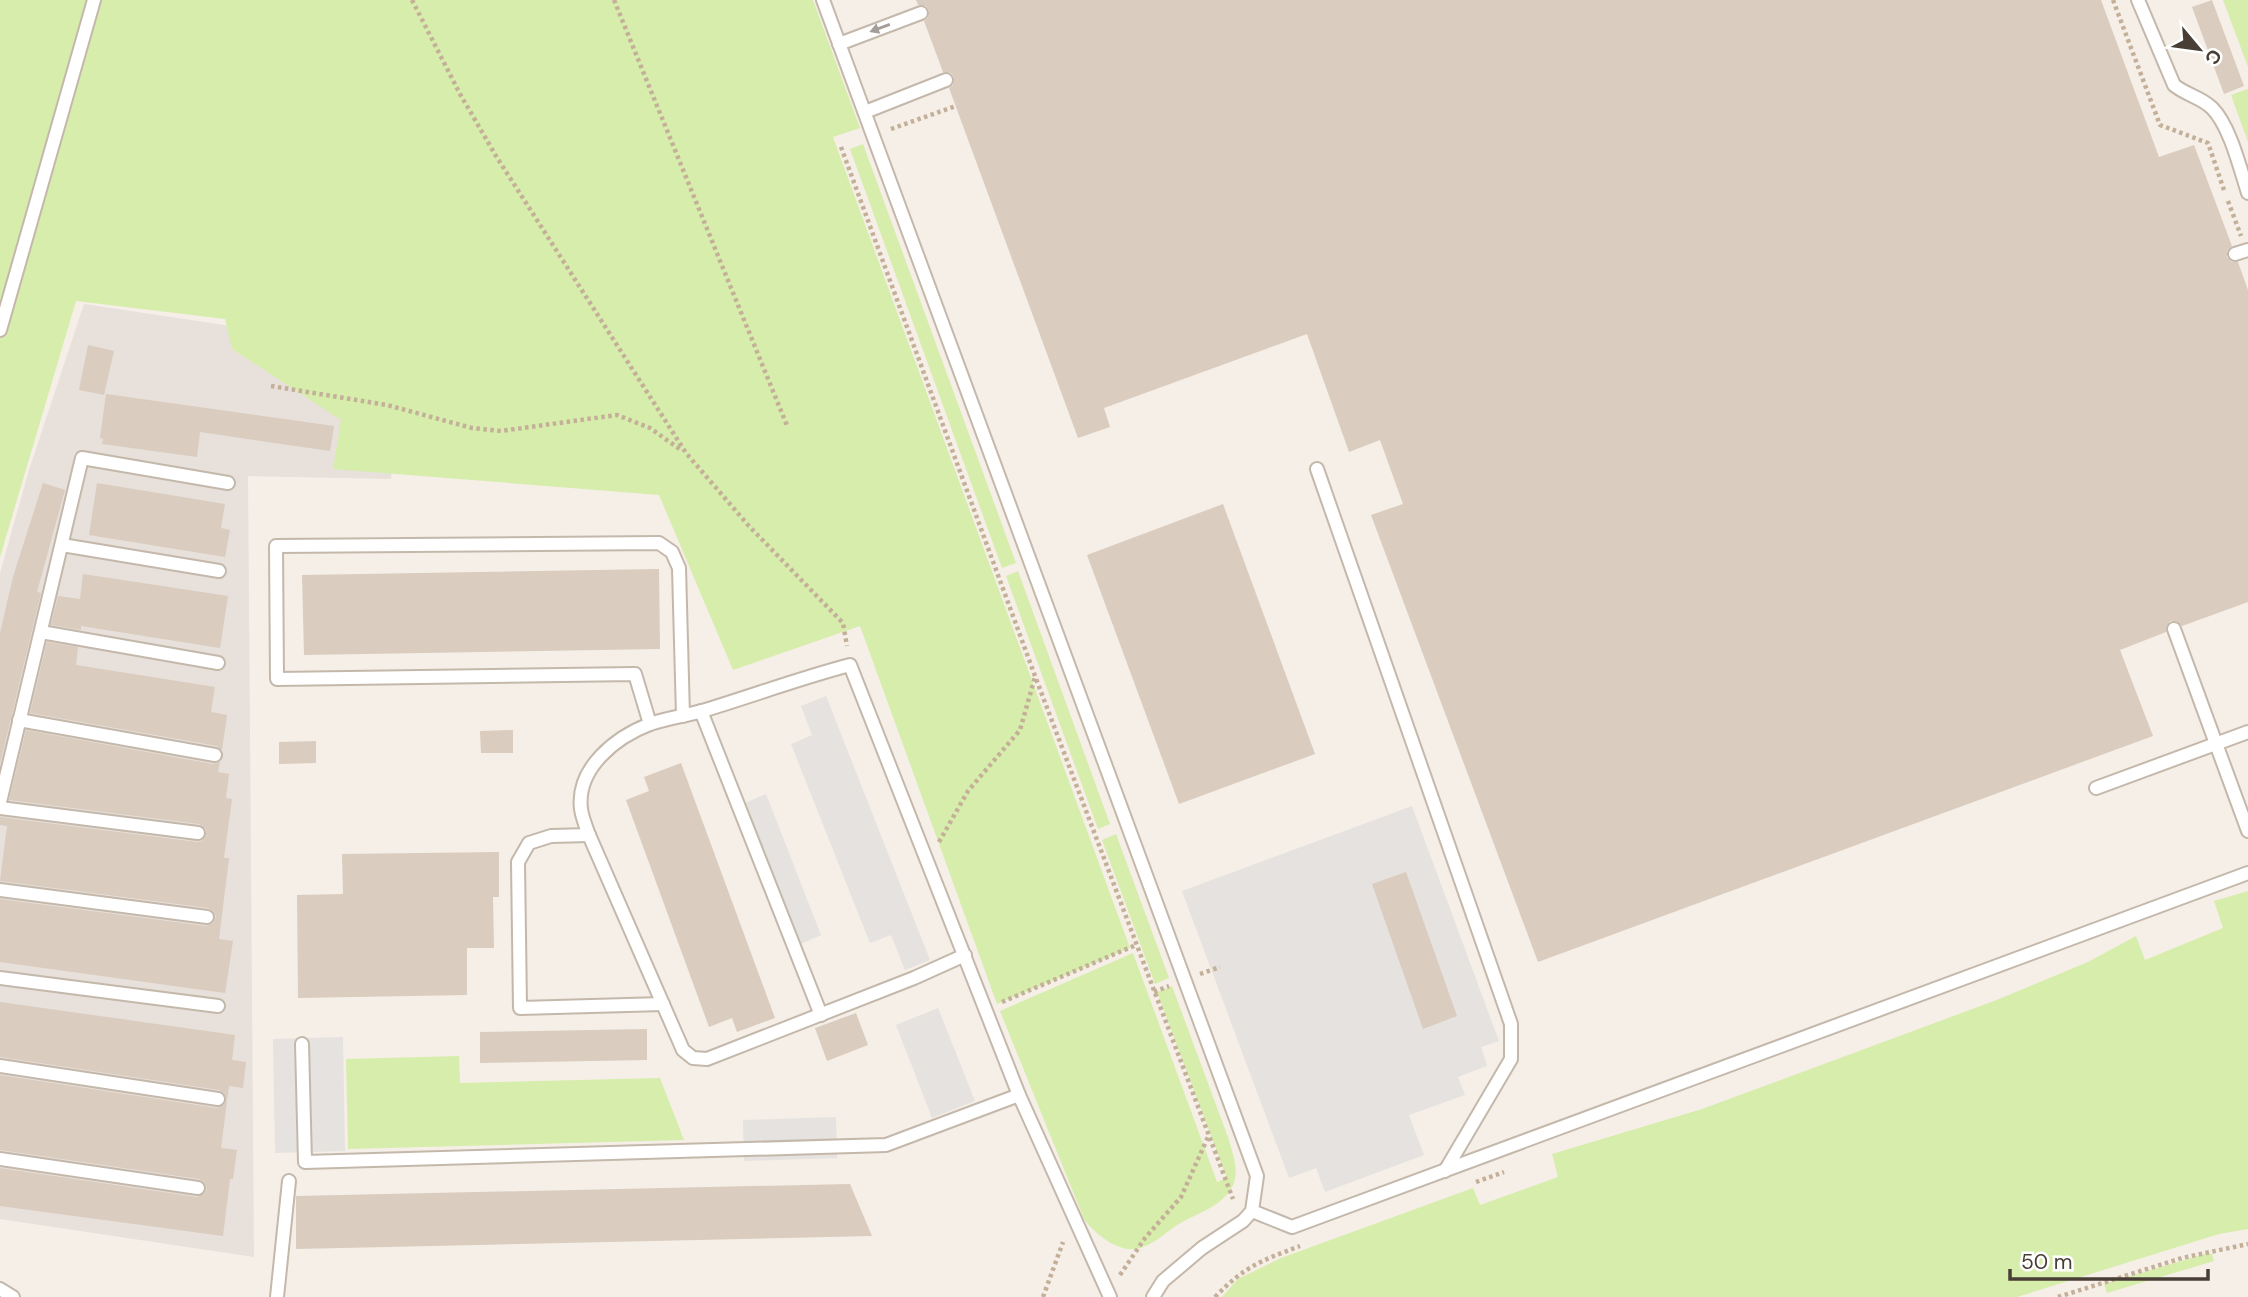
<svg xmlns="http://www.w3.org/2000/svg" width="2248" height="1297" viewBox="0 0 2248 1297" font-family="'DM Sans',sans-serif">
  <rect width="100%" height="100%" fill="#f5efe7"/>
  <path fill="#e7e0db" d="M84,304L405,352L391,479L248,476L254,1257L0,1219V573L29,470Z"/>
  <g fill="#d7edac">
    <path d="M0,0H813L860,128L833,137L1130,948L997,1004L860,626L733,670L659,495L333,469L341,420L232,349L225,319L76,301L0,557Z"/>
    <path d="M2223,0H2248V67Z"/>
    <path d="M2248,89V142L2231,95Z"/>
    <path d="M863,144L1016,563L1002,568L850,149Z"/>
    <path d="M1018,571L1110,824L1098,829L1006,576Z"/>
    <path d="M1116,834L1169,978L1155,984L1102,840Z"/>
    <path d="M2248,891V1229L2219,1234L2017,1297H1222L1238,1279L1281,1258L1473,1188L1480,1205L1558,1177L1552,1154L1702,1109L1994,1001L2088,962L2136,936L2145,960L2223,928L2214,901Z"/>
    <path d="M1133,953L1217,1182L1227,1178L1157,992L1172,986L1229,1140C1233,1155 1240,1173 1232,1187C1224,1204 1200,1213 1184,1221C1170,1228 1158,1242 1143,1247C1121,1256 1096,1235 1084,1219L1000,1011Z"/>
    <path d="M459,1056L460,1083L660,1078L684,1140L348,1149L346,1059Z"/>
    <path d="M2208,1253L2212,1254L2214,1261L2107,1293L2104,1284Z"/>
  </g>
  <g fill="#e5e2df">
    <path d="M826,696L930,960L905,970L891,935L870,943L791,744L812,735L801,706Z"/>
    <path d="M766,794L821,935L801,944L745,803Z"/>
    <path d="M1412,806L1499,1041L1481,1047L1487,1066L1458,1077L1465,1095L1409,1115L1424,1155L1325,1192L1316,1168L1289,1178L1182,891Z"/>
    <path d="M938,1008L975,1101L932,1118L896,1025Z"/>
    <path d="M343,1037L345,1151L275,1153L273,1039Z"/>
    <path d="M836,1117L837,1158L744,1161L743,1120Z"/>
  </g>
  <g fill="#daccbe">
    <path d="M916,0H2101L2159,157L2194,145L2232,246L2227,251V257L2232,262H2238L2248,290V602L2182,626L2176,621H2170L2166,627V632L2120,650L2153,736L1538,962L1371,515L1403,504L1380,440L1349,452L1307,334L1104,408L1110,427L1078,438L949,88L953,85L954,77L951,73L943,72L924,21L928,18L929,11L926,6L918,5Z"/>
    <path d="M2212,0L2244,86L2224,94L2192,7Z"/>
    <path d="M88,345L114,351L104,395L79,390Z"/>
    <path d="M106,394L334,426L330,451L200,432L197,457L102,444L103,439L100,438Z"/>
    <path d="M43,483L65,490L37,592L41,593L0,764V633L13,577Z"/>
    <path d="M97,483L225,504L221,528L230,530L225,557L89,535Z"/>
    <path d="M1223,504L1315,754L1179,804L1087,555Z"/>
    <path d="M659,569L660,649L304,655L302,575Z"/>
    <path d="M83,574L228,596L220,648L81,626V630L51,625L58,596L80,599Z"/>
    <path d="M47,642L78,647L76,665L215,687L211,712L227,715L222,750L217,746L30,713Z"/>
    <path d="M26,730L213,764L220,762L218,772L229,774L226,798L232,799L224,858H229L219,939L233,941L225,993L0,962V899L206,926L213,923L216,917L213,911L208,908L0,881L7,826L0,825V817L197,842L202,841L206,835V829L199,824L9,800Z"/>
    <path d="M513,730V753H481L480,731Z"/>
    <path d="M316,741V763L279,764V742Z"/>
    <path d="M681,763L775,1018L737,1032L732,1018L709,1027L626,800L649,791L644,777Z"/>
    <path d="M499,852V897H493L494,948H467V995L298,998L297,895L343,894L342,854Z"/>
    <path d="M1406,872L1457,1016L1423,1029L1372,884Z"/>
    <path d="M0,1002L235,1035L232,1060L246,1062L243,1088L229,1086L221,1148L237,1150L233,1179H230L223,1236L0,1206V1168L197,1197L204,1194L207,1189L204,1182L199,1179L0,1150V1075L217,1108L224,1105L227,1100L224,1093L219,1090L0,1057Z"/>
    <path d="M856,1013L868,1045L827,1061L815,1028Z"/>
    <path d="M647,1029V1060L480,1063V1032Z"/>
    <path d="M850,1184L872,1236L296,1249V1196Z"/>
  </g>
  <g fill="none" stroke-linecap="round" stroke-linejoin="round">
    <defs>
      <g id="lane">
        <path d="M823,0L1257,1176L1252,1211L1243,1221L1202,1248L1163,1281L1153,1297"/>
        <path d="M2138,0L2174,85C2186,95 2201,97 2212,108C2230,126 2240,168 2248,193"/>
        <path d="M839,44L921,13"/>
        <path d="M865,112L946,80"/>
        <path d="M2235,254L2248,250"/>
        <path d="M0,330L94,0"/>
        <path d="M1317,469L1511,1024V1059L1445,1171"/>
        <path d="M62,545L219,571"/>
        <path d="M2174,629L2248,831"/>
        <path d="M41,632L218,663"/>
        <path d="M701,711L821,1015"/>
        <path d="M19,720L215,755"/>
        <path d="M650,724L635,674L277,679L276,546L659,543L672,552L679,568L683,716"/>
        <path d="M2096,788L2248,732"/>
        <path d="M0,802L82,458L228,483"/>
        <path d="M0,808L198,833"/>
        <path d="M589,835L551,836L529,843L518,862L520,1008L663,1004"/>
        <path d="M0,890L207,917"/>
        <path d="M965,955L914,978L707,1059L693,1058L683,1050L589,835C586,827 582,817 581,809C576,768 616,737 650,724C667,718 685,716 702,711C752,696 800,678 850,665L1019,1095L1110,1297"/>
        <path d="M0,978L218,1006"/>
        <path d="M302,1044L305,1162L886,1145L1019,1095"/>
        <path d="M0,1066L218,1099"/>
        <path d="M0,1159L198,1188"/>
        <path d="M1252,1211L1292,1227L2248,873"/>
        <path d="M0,1289L13,1297"/>
        <path d="M277,1297L289,1181"/>
      </g>
    </defs>
    <use href="#lane" stroke="#c4b8ab" stroke-width="16"/>
    <g stroke="#c4af98" stroke-width="4.5" stroke-dasharray="3.5 3.5" stroke-linecap="butt">
      <path d="M412,0L460,94L496,156L686,453L748,525L843,623L847,646"/>
      <path d="M614,0L788,428"/>
      <path d="M2113,0L2160,125L2208,143L2225,193"/>
      <path d="M891,129L956,106"/>
      <path d="M841,147L1035,676L1233,1199"/>
      <path d="M2228,201L2241,236"/>
      <path d="M271,386L387,405L472,428L501,431L617,415L650,428L681,450"/>
      <path d="M939,842L968,791L1020,730L1035,677"/>
      <path d="M1200,974L1220,967"/>
      <path d="M1154,992L1169,986"/>
      <path d="M1002,1002L1136,945"/>
      <path d="M1476,1182L1504,1172"/>
      <path d="M1120,1275L1145,1238L1181,1197L1208,1137"/>
      <path d="M1043,1297L1063,1242"/>
      <path d="M1215,1297C1244,1267 1260,1261 1300,1246"/>
      <path d="M2058,1297L2182,1258L2248,1244"/>
    </g>
    <use href="#lane" stroke="#fff" stroke-width="12"/>
  </g>
  <defs><path id="oneway-solid" d="M-6-.8H1V-3.2L6.5 0L1 3.2V.8H-6Z" transform="scale(1.75)"/></defs>
  <use fill="#a49e9a" href="#oneway-solid" transform="translate(880 28) rotate(160)"/>
  <g transform="translate(2199 49) rotate(119)" stroke="#ffffff" stroke-width="5" paint-order="stroke">
  <path d="M0-5L12 26L0 18L-12 26Z" fill="#483e35"/>
  <text y="-10" font-size="19" font-weight="bold" text-anchor="middle" fill="#483e35">С</text>
  </g>
  <path d="M2010 1269v10h198v-10" fill="none" stroke="#483e35" stroke-width="3.5"/>
  <text x="2021" y="1269" font-size="21" fill="#483e35" stroke="#ffffff" stroke-width="5" paint-order="stroke">50 m</text>
</svg>
